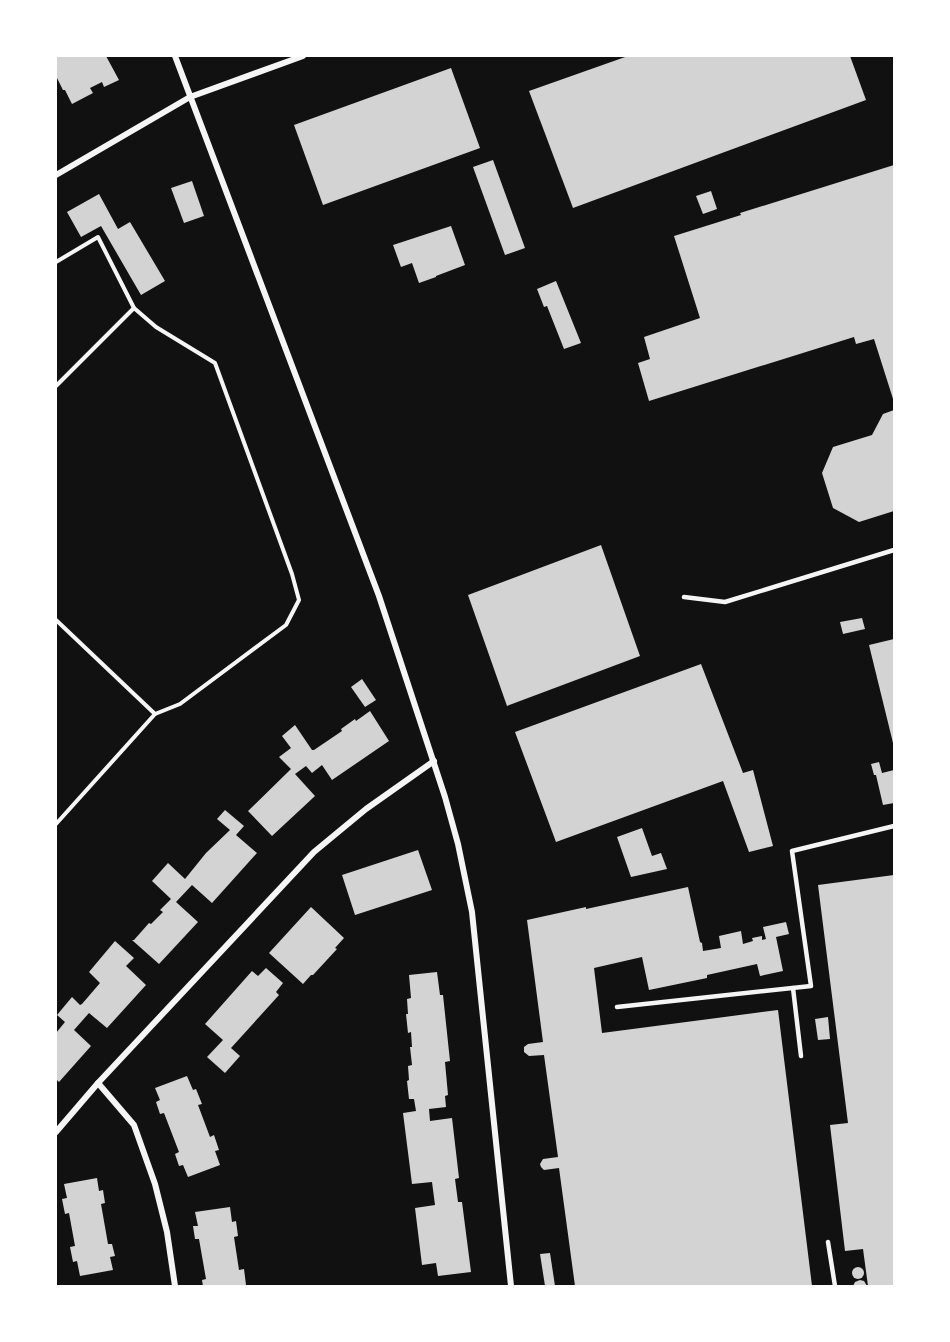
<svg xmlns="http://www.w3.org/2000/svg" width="950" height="1342" viewBox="0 0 950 1342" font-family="Mulish,sans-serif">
  <rect width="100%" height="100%" fill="#111"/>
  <g fill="#d3d3d3">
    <path d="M56,56H106L119,80L104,87L102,82L90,88L93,93L72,104L65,90H63L56,76Z"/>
    <path d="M628,56H850L866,100L573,208L529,91Z"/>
    <path d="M451,68L480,148L323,205L294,125Z"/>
    <path d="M493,160L525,248L505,255L473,167Z"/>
    <path d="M894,165V402L874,339L856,344L854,337L649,401L638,363L650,359L644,337L700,318L674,236L741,215L740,213Z"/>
    <path d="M192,181L204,216L184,223L171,188Z"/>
    <path d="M711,191L717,209L703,214L696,196Z"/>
    <path d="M99,194L118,229L130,222L165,281L141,295L101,226L81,237L67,212Z"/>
    <path d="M451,226L465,265L436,276V277L419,283L412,263L401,267L393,245Z"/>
    <path d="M556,281L581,343L564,349L547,306L544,307L537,289Z"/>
    <path d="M894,410V511L859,522L833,508L822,473L833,447L872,435L883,414Z"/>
    <path d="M601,545L640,656L507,706L468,595Z"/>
    <path d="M862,618L865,629L843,634L840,622Z"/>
    <path d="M894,639V747L869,645Z"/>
    <path d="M701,664L743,773L753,770L773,846L749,852L723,781L556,842L515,732Z"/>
    <path d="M362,679L376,700L365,707L351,687Z"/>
    <path d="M370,711L389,741L332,780L322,765L312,773L306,766L295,774L315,796L272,836L248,811L291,769L279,757L291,748L282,736L295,725L312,750H314L342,731L341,729L355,719L356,721Z"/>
    <path d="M879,762L882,773L894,770V803L883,805L876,775H874L871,764Z"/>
    <path d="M225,810L244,826L236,835L257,853L212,903L192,885L176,902L198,922L159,964L132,940H134L149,923L151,924L163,912L160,910L171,899L152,881L168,863L185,879L206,853L230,830L217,819Z"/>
    <path d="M642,828L652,856L661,853L667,869L631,877L617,837Z"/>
    <path d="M418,850L432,890L355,915L342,875Z"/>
    <path d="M894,875V1286H868L863,1249L845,1251L830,1125L848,1123L818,885Z"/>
    <path d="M688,887L700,942L702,943L703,951L721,948L719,936L741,931L743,944L753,941L752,938L762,936V940L766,939L763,927L786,922L789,934L776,937L783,971L760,976L757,964L707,975V978L649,990L642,957L594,968L602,1033L778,1010L812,1286H575L559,1168L544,1170L541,1167L540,1164L543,1159L558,1157L544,1055L529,1056L524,1052V1047L528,1044L543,1042L527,920L586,907V909Z"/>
    <path d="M311,907L344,938L335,948L337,949L313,975H311L303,984L269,953Z"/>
    <path d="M115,941L134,958L126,966L146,985L107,1028L89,1013L74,1030L91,1046L59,1082L56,1079V1033L65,1022L57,1015L72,997L80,1005L82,1004L100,983L89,972Z"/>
    <path d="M266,968L283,983L276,992L279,995L231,1048L240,1056L225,1073L207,1057L223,1040L205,1024L252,971L258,976Z"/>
    <path d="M437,972L440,995H443L450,1061L445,1062L448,1095L445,1096L446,1107L429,1109L430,1121L452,1118L459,1178L455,1179L458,1202H462L471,1272L438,1276L436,1263L422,1265L415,1208L435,1205L432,1182L412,1184L403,1113L416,1111L414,1099H409L407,1081L409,1080L408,1066L412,1065L410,1047H412L411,1032L408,1033L406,1014H408L407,999L411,998L409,975Z"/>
    <path d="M828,1017L830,1039L818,1040L815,1019Z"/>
    <path d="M187,1076L193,1090L196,1089L202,1104L198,1105L210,1137L214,1135L219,1150L215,1151L220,1165L188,1177L183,1165L179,1166L175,1154L179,1152L164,1113L160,1114L156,1102L160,1100L155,1088Z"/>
    <path d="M97,1178L99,1191L103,1190L105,1203L101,1204L108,1244H112L115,1256L110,1257L113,1270L80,1276L77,1261L73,1262L70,1247L75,1246L69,1213L65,1214L62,1199L67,1198L64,1184Z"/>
    <path d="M230,1207L232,1222L236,1221L238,1236L234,1237L239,1270L244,1269L246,1285H242V1286H203L202,1280L206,1279L199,1239H195L193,1226H198L195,1212Z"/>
    <path d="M550,1253L555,1286H545L540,1254Z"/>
    <circle cx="858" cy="1273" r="6"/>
    <path d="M860,1280L864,1281L867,1286H853L855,1282Z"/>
  </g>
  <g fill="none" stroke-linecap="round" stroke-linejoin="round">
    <g stroke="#f5f5f5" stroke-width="4">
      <path d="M56,262L98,237L134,308L156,327L215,363L292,574L299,600L286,625L180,704L155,714L56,620"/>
      <path d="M56,386L134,308"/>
      <path d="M56,824L155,714"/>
    </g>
    <g stroke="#f5f5f5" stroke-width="4.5">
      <path d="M684,597L725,602L894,550"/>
      <path d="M793,988L801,1056"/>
      <path d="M617,1007L811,986L792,851L894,826"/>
      <path d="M828,1242L835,1286"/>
    </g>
    <g stroke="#f5f5f5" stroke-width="6">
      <path d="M175,56L379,596L445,797L458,844L472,912L511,1286"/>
      <path d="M56,175L190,97L303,56"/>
      <path d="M98,1083L134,1125L155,1184L167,1232L175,1286"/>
      <path d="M56,1132L98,1083L314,852L366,809L434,761"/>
    </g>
  </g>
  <rect width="950" height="1342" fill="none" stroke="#ffffff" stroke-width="114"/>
</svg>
